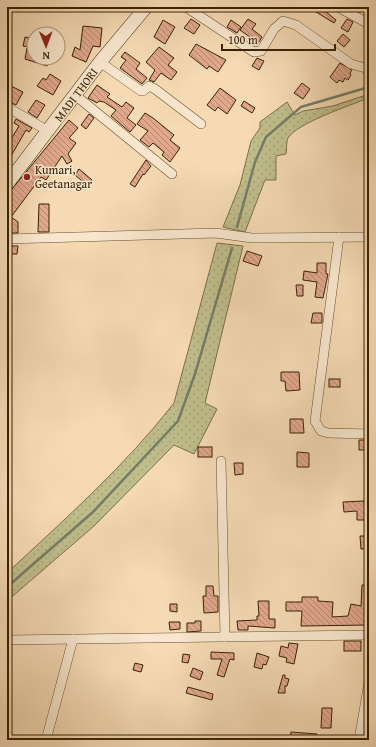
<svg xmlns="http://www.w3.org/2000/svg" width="376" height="747" viewBox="0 0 376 747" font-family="'Gentium Book Plus',serif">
  <defs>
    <pattern id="grass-dots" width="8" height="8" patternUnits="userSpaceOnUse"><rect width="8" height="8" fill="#bfbe8b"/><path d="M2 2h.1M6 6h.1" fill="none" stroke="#a5a376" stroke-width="1.8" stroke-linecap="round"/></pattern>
    <pattern id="building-back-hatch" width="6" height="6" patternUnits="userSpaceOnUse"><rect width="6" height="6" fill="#e1a88d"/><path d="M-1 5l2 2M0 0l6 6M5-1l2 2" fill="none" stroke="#b78871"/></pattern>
  </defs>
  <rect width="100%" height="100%" fill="#f5dab4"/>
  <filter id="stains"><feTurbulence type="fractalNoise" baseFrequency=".005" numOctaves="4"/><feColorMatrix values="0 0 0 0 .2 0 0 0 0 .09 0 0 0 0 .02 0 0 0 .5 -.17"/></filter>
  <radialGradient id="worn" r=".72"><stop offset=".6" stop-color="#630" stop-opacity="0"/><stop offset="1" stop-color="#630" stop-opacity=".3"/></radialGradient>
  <g fill="url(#grass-dots)" stroke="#7c7048">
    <path d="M369,94V98C351,105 297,123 288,138C286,142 287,149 286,154L276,156V180H265L245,232L223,227L240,185L251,141L260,128V122L287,102L295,115L303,111L333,106Z"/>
    <path d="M217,243L243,246L205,403L217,409L194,454L174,445L94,526L7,601V573C65,519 125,466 174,403Z"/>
  </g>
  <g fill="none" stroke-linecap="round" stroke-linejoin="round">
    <g stroke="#757d68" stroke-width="2.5">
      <path d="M237,227L255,162L266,137L301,107L369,87"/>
      <path d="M7,587L93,512L178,421L195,374L232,248"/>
    </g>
  </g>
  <g fill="url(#building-back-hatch)" stroke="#392104">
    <path d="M308,7H320L336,20L334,23Z"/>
    <path d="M191,19L200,25L194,34L184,28Z"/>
    <path d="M248,19L256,24L252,29L262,37L257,45L248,40L250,37L240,30Z"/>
    <path d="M347,19L353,22L348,32L341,28Z"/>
    <path d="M163,20L175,27L165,44L154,37Z"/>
    <path d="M231,20L241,27L237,33L227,27Z"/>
    <path d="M83,26L102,28L100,47L93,46L86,62L72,56L75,47L80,50Z"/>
    <path d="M343,34L350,40L344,47L337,41Z"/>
    <path d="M25,37L31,38L30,47L23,46Z"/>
    <path d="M196,44L226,60L218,72L209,66L207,69L189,55Z"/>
    <path d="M159,47L174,58L168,65L177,72L171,80L161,73L154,82L149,80L155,70L146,62Z"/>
    <path d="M27,48L34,49V58H49L47,66L25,59Z"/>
    <path d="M125,52L140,63L136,69L147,78L142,84L120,68L126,60L121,57Z"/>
    <path d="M257,58L264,61L259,70L252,66Z"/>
    <path d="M340,63L352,70L350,73L351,75L348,80L345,78L343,82L339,80L337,83L330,77Z"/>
    <path d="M50,74L61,81L53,95L37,86L43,78L46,80Z"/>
    <path d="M302,83L310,89L303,99L294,93Z"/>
    <path d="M7,84L23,92L16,105L7,101Z"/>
    <path d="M97,85L110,94L107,97L122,107L126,102L134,108L127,118L136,125L130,132L111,116L116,110L104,102L99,101L97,103L88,98Z"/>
    <path d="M220,88L236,100L227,114L218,107L215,111L207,105Z"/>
    <path d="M36,100L45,105L37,118L28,112Z"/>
    <path d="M244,101L255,108L252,113L241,106Z"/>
    <path d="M145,113L153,118L174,135L170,140L180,148L170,162L162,155L164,152L153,143L149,147L140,140L148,131L137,124Z"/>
    <path d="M89,114L94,118L86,129L81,125Z"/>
    <path d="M16,119L32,128L29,132L26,130L7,163V146L19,126L14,123Z"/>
    <path d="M69,120L78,128L69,138L76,143L68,154L72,161L67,164L62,156L46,180L41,177L11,217L18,222V233H7V195Z"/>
    <path d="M146,160L151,166L144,175L143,174L135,187L130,184Z"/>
    <path d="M79,169L92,180L87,185L75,175Z"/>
    <path d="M39,204H49V232H38Z"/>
    <path d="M8,246H18L17,254H8Z"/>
    <path d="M247,251L262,256L258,266L243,261Z"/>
    <path d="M317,263H326V274H328L323,298L315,297L317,282L303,280L304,271L317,273Z"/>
    <path d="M296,285H303V296H297Z"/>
    <path d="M313,313H322V323H311Z"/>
    <path d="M281,372H299L300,390L286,391L285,381H281Z"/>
    <rect x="329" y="379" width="11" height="8"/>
    <path d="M290,419H303L304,433H290Z"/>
    <path d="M359,440H369V446H366V450H359Z"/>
    <rect x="198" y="447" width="14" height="10"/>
    <path d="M297,452L309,453V467H297Z"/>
    <path d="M234,463H243V474L235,475Z"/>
    <path d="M364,501L365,510H369V520H357V511L344,512L343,502Z"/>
    <path d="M360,536H369V549H361Z"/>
    <path d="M362,585H369V625L301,626L302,611H286V602H302V597H318V601L333,602L332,617L348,616L351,604L361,606Z"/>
    <path d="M206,586H213L214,596H218V612L204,613L203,596H206Z"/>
    <path d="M258,601H269V619H275V628L248,626V630H238L237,621L257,620V616H259Z"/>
    <path d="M170,604H177V612L170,611Z"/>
    <path d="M195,621H201V631L187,632V623H195Z"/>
    <path d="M169,622H180V629L170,630Z"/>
    <rect x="344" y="641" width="17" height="10"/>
    <path d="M289,643L298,644L294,664L286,662L287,658L279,656L281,646L288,648Z"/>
    <path d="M211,652L234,653V660L230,659L224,677L217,675L222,659H211Z"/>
    <path d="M257,653L269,657L266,665L263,664L262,669L254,667Z"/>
    <path d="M183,654L190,655L188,663L182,662Z"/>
    <path d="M135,663L143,665L141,672L133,670Z"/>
    <path d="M193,668L203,672L200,680L190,676Z"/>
    <path d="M283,675H285V678L289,679L287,686H285V693H278Z"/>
    <path d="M188,687L213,694L212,700L186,693Z"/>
    <path d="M322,708H332L331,728H321Z"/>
    <path d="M291,732L317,734L316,740H290Z"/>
  </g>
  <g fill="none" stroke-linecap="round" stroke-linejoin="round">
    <defs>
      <g id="street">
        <path d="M186,7L254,52L261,51L274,29L283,21L296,25L351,64L369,69"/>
        <path d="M338,7L369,24"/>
        <path d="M100,62L141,91H143L149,86L155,89L201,124"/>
        <path d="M75,95L172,174"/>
        <path d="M7,107L48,131"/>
        <path d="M339,237L315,421L321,431L328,433L369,434"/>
        <path d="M7,239L216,233L252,238L369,237"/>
        <path d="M221,461L225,637"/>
        <path d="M7,640L369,635"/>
        <path d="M46,740L73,639"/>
        <path d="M359,740L369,682"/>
      </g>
      <path id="secondary" d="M7,184L100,62L146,7"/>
    </defs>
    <use href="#street" stroke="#684f30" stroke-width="10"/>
    <use href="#secondary" stroke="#392104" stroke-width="14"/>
    <use href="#street" stroke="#f8e7ce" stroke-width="9"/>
    <use href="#secondary" stroke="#f8e7ce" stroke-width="13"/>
  </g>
  <circle fill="#8f2418" stroke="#f8e7ce" stroke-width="1.5" cx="27" cy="177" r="4"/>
  <g text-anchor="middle" stroke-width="3" stroke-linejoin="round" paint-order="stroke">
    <g font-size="12" fill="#392104" stroke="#f8e7ce">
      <text transform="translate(76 95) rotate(-53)" y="4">MADI THORI</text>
    </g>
    <g font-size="12" fill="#392104" stroke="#f8e7ce" text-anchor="start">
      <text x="35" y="174">Kumari,<tspan x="35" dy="14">Geetanagar</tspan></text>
    </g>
  </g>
  <rect width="376" height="747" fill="none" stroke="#f5dab4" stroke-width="24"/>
  <rect x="8" y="8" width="360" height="731" fill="none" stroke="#392104" stroke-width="2"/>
  <rect x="12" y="12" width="352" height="723" fill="none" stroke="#392104"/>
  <g transform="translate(46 46) rotate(179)"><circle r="19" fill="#f8e7ce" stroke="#ac987d"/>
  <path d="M0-3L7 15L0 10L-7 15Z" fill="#8f2418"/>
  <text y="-6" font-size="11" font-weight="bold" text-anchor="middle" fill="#392104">N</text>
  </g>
  <path d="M222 44v6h113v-6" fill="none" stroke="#392104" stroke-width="2"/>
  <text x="228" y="44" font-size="12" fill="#392104" stroke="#f8e7ce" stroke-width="3" paint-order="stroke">100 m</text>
  <rect width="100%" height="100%" filter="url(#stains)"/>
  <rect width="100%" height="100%" fill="url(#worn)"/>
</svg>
